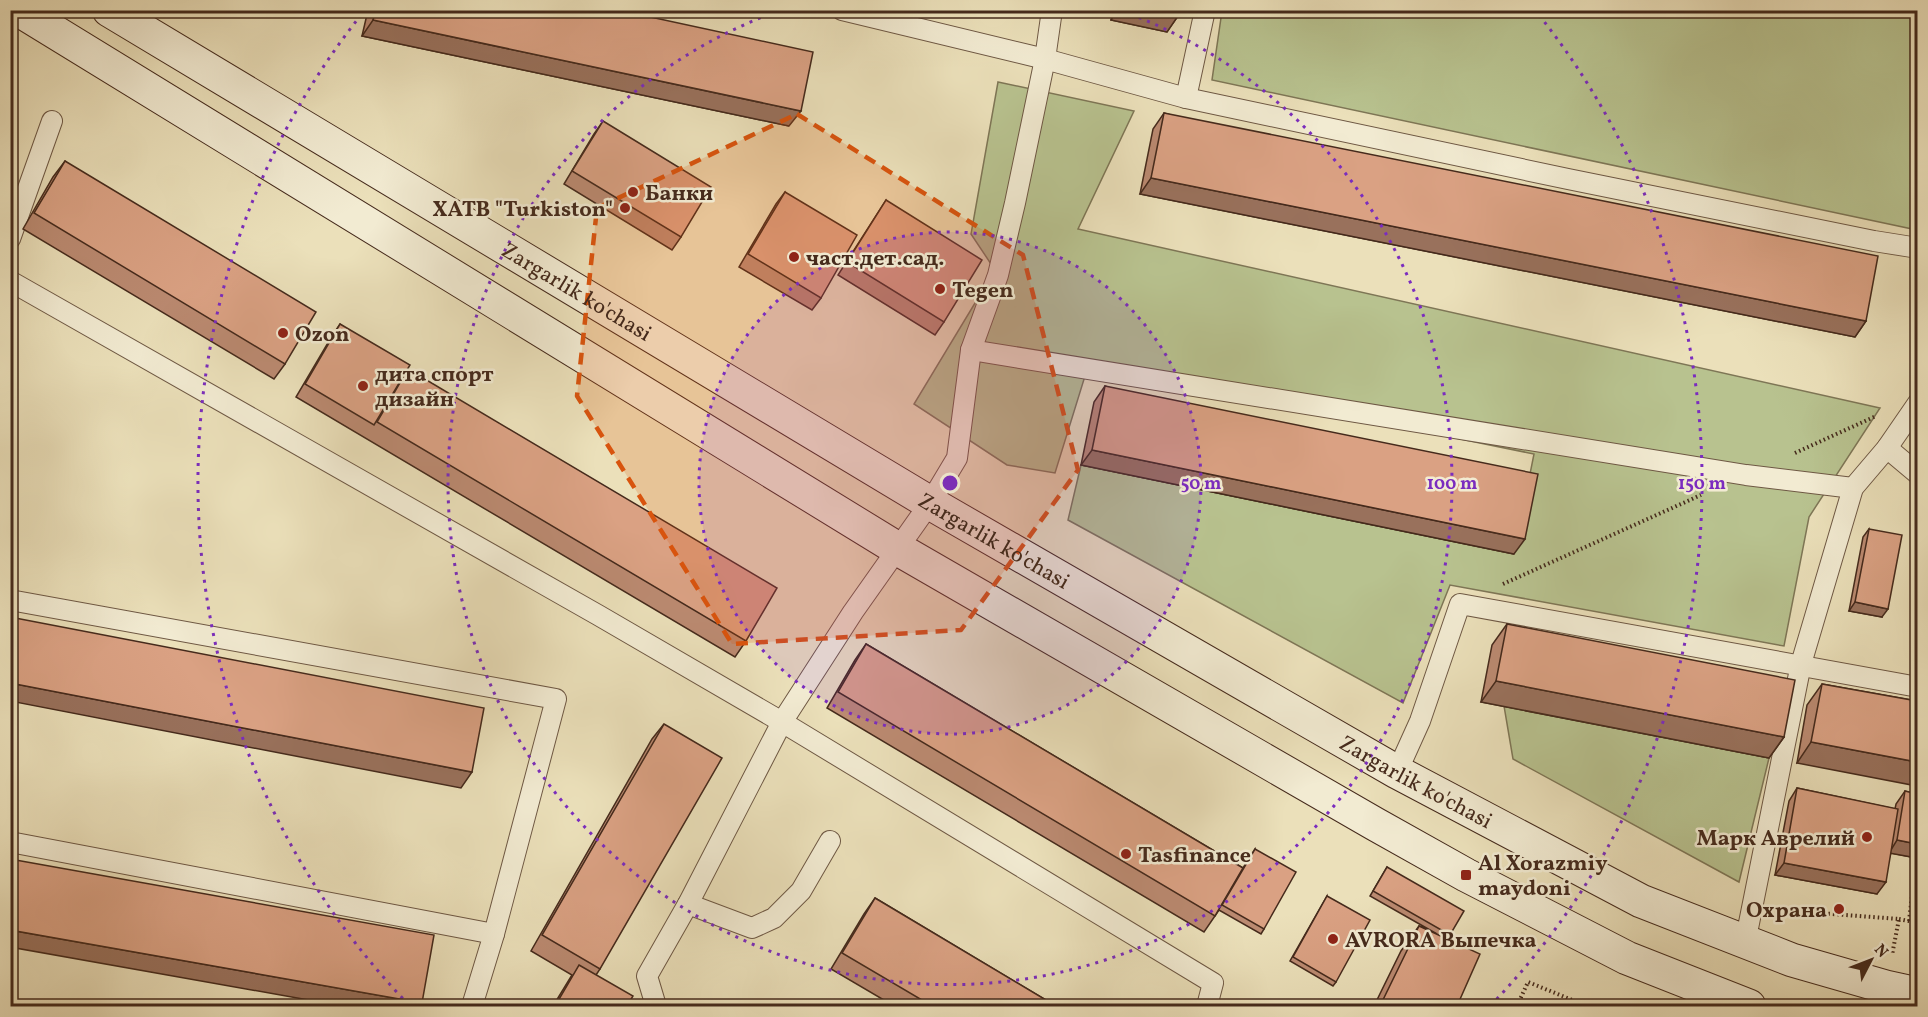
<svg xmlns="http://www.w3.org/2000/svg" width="1928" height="1017" viewBox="0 0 1928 1017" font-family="Vollkorn,serif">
  <rect width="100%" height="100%" fill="#ebe0ba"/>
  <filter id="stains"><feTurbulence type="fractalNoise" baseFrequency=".00333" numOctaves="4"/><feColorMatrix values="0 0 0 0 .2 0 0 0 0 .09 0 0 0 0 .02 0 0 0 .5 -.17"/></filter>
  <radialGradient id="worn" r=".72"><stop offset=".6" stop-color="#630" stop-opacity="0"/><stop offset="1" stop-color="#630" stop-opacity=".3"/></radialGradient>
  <g fill="#b8c28f" stroke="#7e7656" stroke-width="1.5">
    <path d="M1901,10L1917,14V230L1212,80L1222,11Z"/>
    <path d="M998,82L1134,111L1078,229L1880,408L1809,517L1784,646L1450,585L1403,703L1068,520L1081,465L1514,554L1534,454L1089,363L1055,473L1007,465L914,404L995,270L971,234Z"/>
    <path d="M1504,706L1769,758L1739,882L1513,759Z"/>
  </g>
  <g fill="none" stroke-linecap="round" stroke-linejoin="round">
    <defs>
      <g id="lane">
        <path d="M842,10L1045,59L1186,98L1568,179L1874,241L1918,248"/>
        <path d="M1186,98L1205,10"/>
        <path d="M10,239L52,121"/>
        <path d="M10,281L598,615L782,722L1213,983L1207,1006"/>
        <path d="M971,350L1746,475L1853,488"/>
        <path d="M1887,448L1918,474"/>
        <path d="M10,600L556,699L494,934L472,1006"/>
        <path d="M1397,772L1420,721L1460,604L1918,687"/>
        <path d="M10,842L494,934"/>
        <path d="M688,904L752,928L774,918L801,891L830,841"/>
        <path d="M1745,943L1801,664L1853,488L1887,448L1918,403"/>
        <path d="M656,1006L647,976L688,904L782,722L853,612L930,503L957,458L971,350L998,275L1015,203L1045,59L1052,10"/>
      </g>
      <g id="secondary">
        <path d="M19,10L898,549L1375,824L1466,875L1627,958L1749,1006"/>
        <path id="s1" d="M109,10L930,503L1397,772L1641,901L1792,960L1886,987L1918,994"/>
      </g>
    </defs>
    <use href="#lane" stroke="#6e5844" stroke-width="22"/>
    <use href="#secondary" stroke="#452a1c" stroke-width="35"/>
    <g stroke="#452a1c" stroke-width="4" stroke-dasharray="1.5 3" stroke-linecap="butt">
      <path d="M1795,453L1876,416"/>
      <path d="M1503,584L1701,495"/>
      <path d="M1779,910L1899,919L1892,955"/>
      <path d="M1899,919L1918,923"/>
      <path d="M1909,921L1915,871H1918"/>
      <path d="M1517,1006L1528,982L1587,1006"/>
    </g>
    <use href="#lane" stroke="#f2ebd2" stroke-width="20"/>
    <use href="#secondary" stroke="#f2ebd2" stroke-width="33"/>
  </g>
  <g fill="#bb8a71" stroke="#452a1c" stroke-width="1.5">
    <path d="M368,10H618L789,126L362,36Z"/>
    <path d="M1113,10H1179L1178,16L1167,32L1111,20Z"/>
    <path d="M1164,113L1866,321L1855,337L1140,194L1153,129Z"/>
    <path d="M603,121L681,237L672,250L564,184L594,134Z"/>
    <path d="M65,161L285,364L274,379L23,229L53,177Z"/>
    <path d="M785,192L821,298L812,310L739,267L776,204Z"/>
    <path d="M886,200L944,322L935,335L838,275Z"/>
    <path d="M340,324L405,372L746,641L735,657L296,397L332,336Z"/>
    <path d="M1105,386L1514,554L1081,465L1094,402Z"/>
    <path d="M1869,529L1882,617L1849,611L1863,537Z"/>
    <path d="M1507,624L1784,737L1769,758L1481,702L1492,645Z"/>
    <path d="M866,644L1243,868L1255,849L1264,929L1261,934L1219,910L1204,932L827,708L855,660Z"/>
    <path d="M1822,684L1917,701L1797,763L1807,705Z"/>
    <path d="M664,724L600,969L596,975L627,1006H553L572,975L531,951L652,739Z"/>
    <path d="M1797,788L1895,809L1896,804L1905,791L1917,794V858L1891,853L1877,894L1775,875L1789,801Z"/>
    <path d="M1387,867L1450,935L1447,939L1457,1006H1374L1401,951L1419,926L1437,934L1370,896Z"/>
    <path d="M1327,896L1336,982L1333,986L1290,961Z"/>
    <path d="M875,898L1056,1006H894L831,969L864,914Z"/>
  </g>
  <g fill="#99715c" stroke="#452a1c" stroke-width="1.5">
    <path d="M1117,10H1153L1178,16L1167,32L1111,20Z"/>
    <path d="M373,20L801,111L789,126L362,36Z"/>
    <path d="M1151,178L1866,321L1855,337L1140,194Z"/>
    <path d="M1092,450L1525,539L1514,554L1081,465Z"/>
    <path d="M1855,602L1888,609L1882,617L1849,611Z"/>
    <path d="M1496,681L1784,737L1769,758L1481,702Z"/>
    <path d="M10,683L472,772L461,788L10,701Z"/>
    <path d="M1811,742L1917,762V786L1797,763Z"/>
    <path d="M1897,840L1917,844V858L1889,853Z"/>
    <path d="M1784,863L1886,882L1877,894L1775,875Z"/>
    <path d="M10,930L422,1003L419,1006H342L10,947Z"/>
  </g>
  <g fill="#daa183" stroke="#452a1c" stroke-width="1.5">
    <path d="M376,10H618L813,52L801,111L373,20Z"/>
    <path d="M1153,10H1179L1178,16Z"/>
    <path d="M1164,113L1878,256L1866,321L1151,178Z"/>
    <path d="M603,121L711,187L681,237L572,171Z"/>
    <path d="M65,161L316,312L285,364L34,213Z"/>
    <path d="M785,192L857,235L821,298L748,254Z"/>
    <path d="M886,200L982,260L944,322L847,262Z"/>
    <path d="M340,324L410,365L374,425L305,384Z"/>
    <path d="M408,369L777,588L746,641L377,422Z"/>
    <path d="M1105,386L1538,474L1525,539L1092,450Z"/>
    <path d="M1869,529L1902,535L1888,609L1855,602Z"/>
    <path d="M10,617L484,708L472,772L10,683Z"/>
    <path d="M1507,624L1795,680L1784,737L1496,681Z"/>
    <path d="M866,644L1243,868L1215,916L838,692Z"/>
    <path d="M1822,684L1917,701V762L1811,742Z"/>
    <path d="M664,724L722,758L600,969L542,935Z"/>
    <path d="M1797,788L1898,809L1886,882L1784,863Z"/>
    <path d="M1905,791L1917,794V844L1897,840Z"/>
    <path d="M1255,849L1296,872L1264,929L1222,905Z"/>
    <path d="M10,859L434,935L422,1003L10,930Z"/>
    <path d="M1387,867L1464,911L1450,935L1373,891Z"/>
    <path d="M1327,896L1370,920L1336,982L1293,957Z"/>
    <path d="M875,898L1056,1006H932L842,953Z"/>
    <path d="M1419,926L1480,954L1457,1006H1380Z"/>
    <path d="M579,965L633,996L627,1006H555Z"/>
  </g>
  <path fill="#d8540e" fill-opacity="0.2" stroke="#d8540e" stroke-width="4.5" stroke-dasharray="12 8" stroke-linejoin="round" d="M797,114L1023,255L1078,470L961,630L732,644L577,396L597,208Z"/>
  <circle cx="950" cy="483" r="251" fill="#7b2cbf" fill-opacity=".12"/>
  <g fill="none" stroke="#7b2cbf" stroke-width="3" stroke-dasharray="3 6">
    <circle cx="950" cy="483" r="251"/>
    <path d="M1122 11A502 502 0 1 1 778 11"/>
    <path d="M409 1005A752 752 0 0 1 361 15M1539 15A752 752 0 0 1 1491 1005"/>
  </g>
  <g fill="#8f2418" stroke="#f2ebd2" stroke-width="2">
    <circle cx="633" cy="192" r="6"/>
    <circle cx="625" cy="208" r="6"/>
    <circle cx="794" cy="257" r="6"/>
    <circle cx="940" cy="289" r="6"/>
    <circle cx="283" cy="333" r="6"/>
    <circle cx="363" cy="386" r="6"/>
    <circle cx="1867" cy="837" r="6"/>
    <circle cx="1126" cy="854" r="6"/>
    <rect x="1460" y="869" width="12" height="12" rx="3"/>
    <circle cx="1839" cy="909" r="6"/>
    <circle cx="1333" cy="939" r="6"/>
  </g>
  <g text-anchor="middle" stroke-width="5" stroke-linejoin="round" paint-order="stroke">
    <g font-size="22" font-weight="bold" fill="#452a1c" stroke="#f2ebd2" text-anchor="start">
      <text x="645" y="200">Банки</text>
      <text x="613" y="216" text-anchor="end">XATB "Turkiston"</text>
      <text x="806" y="265">част.дет.сад.</text>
      <text x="952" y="297">Tegen</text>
      <text x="295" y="341">Ozon</text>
      <text x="375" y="381">дита спорт<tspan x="375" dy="25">дизайн</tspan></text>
      <text x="1855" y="845" text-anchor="end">Марк Аврелий</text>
      <text x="1138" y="862">Tasfinance</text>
      <text x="1478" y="870">Al Xorazmiy<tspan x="1478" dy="25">maydoni</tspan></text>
      <text x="1827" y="917" text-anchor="end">Охрана</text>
      <text x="1345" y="947">AVRORA Выпечка</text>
    </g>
    <g font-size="22" fill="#452a1c" stroke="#f2ebd2">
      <text dy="8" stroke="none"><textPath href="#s1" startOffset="546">Zargarlik ko'chasi</textPath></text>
      <text dy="8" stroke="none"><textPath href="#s1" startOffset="1032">Zargarlik ko'chasi</textPath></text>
      <text dy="8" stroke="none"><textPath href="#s1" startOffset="1518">Zargarlik ko'chasi</textPath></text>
    </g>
  </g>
  <circle cx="950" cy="483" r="9" fill="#7b2cbf" stroke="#f2ebd2" stroke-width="3"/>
  <g font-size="18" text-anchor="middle" font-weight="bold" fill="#7b2cbf" stroke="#f2ebd2" stroke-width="5" stroke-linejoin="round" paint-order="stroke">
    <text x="1201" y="489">50 m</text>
    <text x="1452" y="489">100 m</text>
    <text x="1702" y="489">150 m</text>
  </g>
  <rect width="1928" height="1017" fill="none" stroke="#ebe0ba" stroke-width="36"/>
  <rect x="12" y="12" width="1904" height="993" fill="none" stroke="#452a1c" stroke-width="3"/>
  <rect x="18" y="18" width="1892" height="981" fill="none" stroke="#452a1c" stroke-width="1.5"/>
  <g transform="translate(1871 960) rotate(48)" stroke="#f2ebd2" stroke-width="4.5" paint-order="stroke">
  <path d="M0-4.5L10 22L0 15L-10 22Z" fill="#452a1c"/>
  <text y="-9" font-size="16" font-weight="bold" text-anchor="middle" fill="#452a1c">N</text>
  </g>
  <rect width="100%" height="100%" filter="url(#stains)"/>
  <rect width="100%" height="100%" fill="url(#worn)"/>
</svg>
